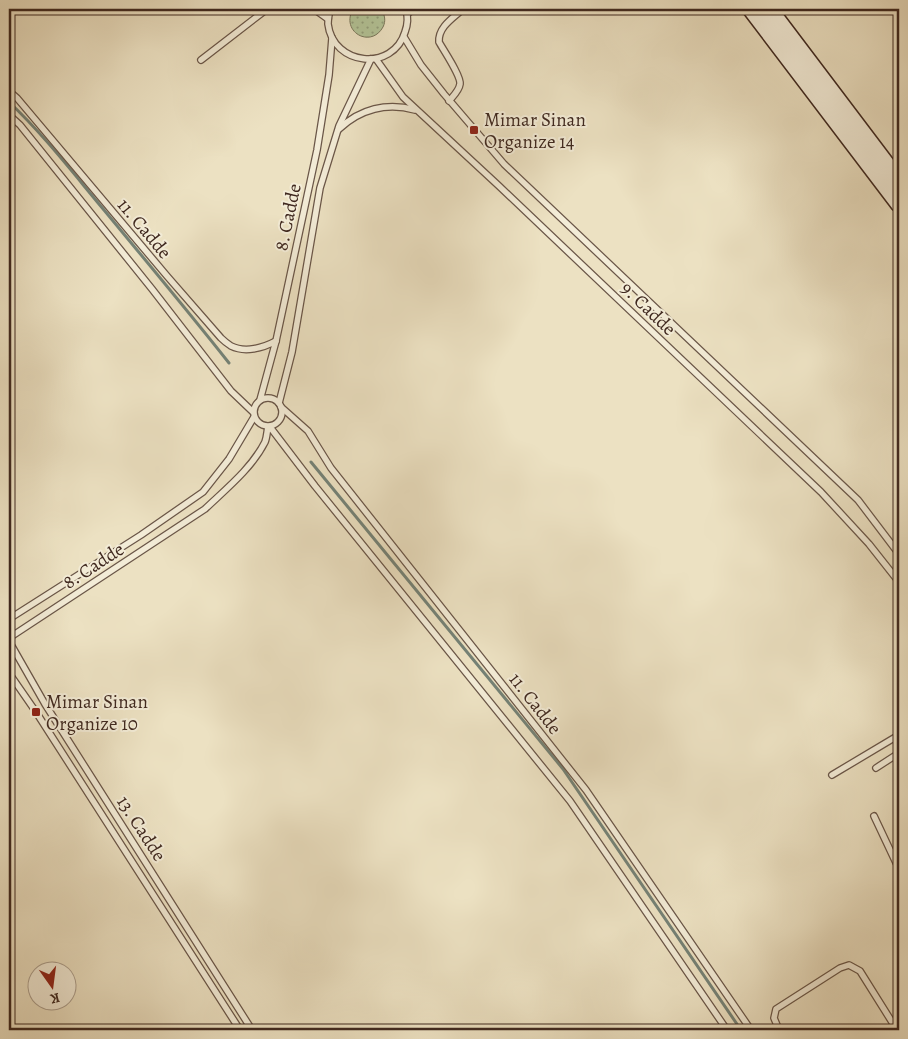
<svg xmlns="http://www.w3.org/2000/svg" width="908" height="1039" viewBox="0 0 908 1039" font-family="Alegreya,serif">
  <defs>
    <pattern id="grass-dots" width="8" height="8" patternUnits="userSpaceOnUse" patternTransform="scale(1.25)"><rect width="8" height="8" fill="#b3c397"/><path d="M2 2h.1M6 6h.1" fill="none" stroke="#939e7b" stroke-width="1.8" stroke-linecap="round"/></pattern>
  </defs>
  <rect width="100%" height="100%" fill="#ece1c2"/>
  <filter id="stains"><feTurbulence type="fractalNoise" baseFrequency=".004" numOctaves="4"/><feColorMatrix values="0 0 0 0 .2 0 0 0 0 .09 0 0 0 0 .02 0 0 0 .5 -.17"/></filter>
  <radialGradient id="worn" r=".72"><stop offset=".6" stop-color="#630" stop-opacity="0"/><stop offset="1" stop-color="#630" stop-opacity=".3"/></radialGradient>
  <path fill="url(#grass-dots)" stroke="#79765b" d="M353,9H381C385,15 386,21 383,27C371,49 340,32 353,9Z"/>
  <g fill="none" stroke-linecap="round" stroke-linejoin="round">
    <g stroke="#758276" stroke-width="3">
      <path d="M9,102C44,135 73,173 104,210C146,261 188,311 229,363"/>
      <path d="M311,462L563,769L741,1030"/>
    </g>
    <defs>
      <g id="lane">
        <path d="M314,9L328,19"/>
        <path d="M330,9C329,14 328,19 328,24C333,66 393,72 405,32C408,24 408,16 406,9"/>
        <path d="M407,14L414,9"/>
        <path d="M404,37L421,65L444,94L504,164L858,500L899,554"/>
        <path d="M376,59L403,97L499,186L821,492L869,544L899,582"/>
        <path d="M201,60L267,9"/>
        <path d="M9,91L17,98L167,276L221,338C224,341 228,344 231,346C245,353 263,348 276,341"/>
        <path d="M449,101C453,96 459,91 460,84C461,76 444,51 439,42C438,27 453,18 463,9"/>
        <path d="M9,115L20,125L152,289L231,391L253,412"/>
        <path d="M339,129C360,109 387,102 415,110"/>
        <circle cx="268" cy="412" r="14"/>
        <path d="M260,400L276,341L317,150L329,75L332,38"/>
        <path d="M279,403L292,352L320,188L339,126L371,59"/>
        <path d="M281,407L308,431L331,468L586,790L751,1030"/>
        <path d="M270,427L315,486L570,801L727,1030"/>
        <path d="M9,619L141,535L203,492L229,459L254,417"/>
        <path d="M9,638L205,509C226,489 252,468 265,442C267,437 267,431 268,427"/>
        <path d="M9,641L45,704L252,1030"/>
        <path d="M9,673L36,712L240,1030"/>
        <path d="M876,768L899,753"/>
        <path d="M832,775L899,735"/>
        <path d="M874,816L899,869"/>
        <path d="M779,1030L774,1018L776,1009L840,968L849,965L860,971L897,1030"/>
      </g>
      <g id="secondary">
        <path d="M751,9L899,204"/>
        <path d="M769,9L899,181"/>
      </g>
    </defs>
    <use href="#lane" stroke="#6a5648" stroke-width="8"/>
    <use href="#secondary" stroke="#3f281f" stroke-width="19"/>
    <use href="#lane" stroke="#f3ecd7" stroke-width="5.5"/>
    <use href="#secondary" stroke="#f3ecd7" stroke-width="16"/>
  </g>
  <g fill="#8f2418" stroke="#f3ecd7" stroke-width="2">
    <rect x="469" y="125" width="10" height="10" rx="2.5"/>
    <rect x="31" y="707" width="10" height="10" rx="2.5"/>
  </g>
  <g text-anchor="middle" stroke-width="4" stroke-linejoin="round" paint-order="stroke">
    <g font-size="19" fill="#3f281f" stroke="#f3ecd7" text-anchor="start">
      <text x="484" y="126">Mimar Sinan<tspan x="484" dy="22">Organize 14</tspan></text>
      <text x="46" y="708">Mimar Sinan<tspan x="46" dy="22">Organize 10</tspan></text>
    </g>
    <g font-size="19" fill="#3f281f" stroke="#f3ecd7">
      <text transform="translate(287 217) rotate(-78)" y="7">8. Cadde</text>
      <text transform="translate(145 228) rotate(50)" y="7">11. Cadde</text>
      <text transform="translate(649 308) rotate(44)" y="7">9. Cadde</text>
      <text transform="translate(93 565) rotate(-33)" y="7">8. Cadde</text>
      <text transform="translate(536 703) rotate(52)" y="7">11. Cadde</text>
      <text transform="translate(142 828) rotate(57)" y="7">13. Cadde</text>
    </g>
  </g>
  <rect width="908" height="1039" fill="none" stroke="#ece1c2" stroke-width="30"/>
  <rect x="10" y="10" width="888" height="1019" fill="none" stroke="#3f281f" stroke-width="2.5"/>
  <rect x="15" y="15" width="878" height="1009" fill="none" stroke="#3f281f"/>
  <g transform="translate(52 986) rotate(166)"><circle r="24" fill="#f3ecd7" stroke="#ab9e8d"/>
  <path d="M0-4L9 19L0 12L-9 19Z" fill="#8f2418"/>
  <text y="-8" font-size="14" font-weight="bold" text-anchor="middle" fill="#3f281f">K</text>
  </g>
  <rect width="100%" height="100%" filter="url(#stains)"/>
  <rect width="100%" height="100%" fill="url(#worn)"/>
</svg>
